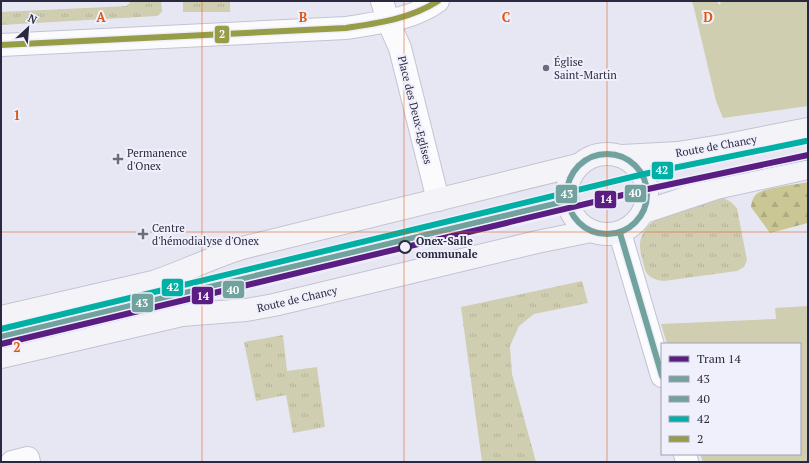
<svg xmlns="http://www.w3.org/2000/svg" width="809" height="463" viewBox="0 0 809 463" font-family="'PT Serif',serif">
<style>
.grass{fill:url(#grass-tufts)}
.forest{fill:url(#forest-firs)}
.green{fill:#d0ceb0}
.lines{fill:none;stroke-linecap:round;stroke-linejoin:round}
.minor-casing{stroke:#c3c3d3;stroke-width:24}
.tertiary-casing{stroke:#c3c3d3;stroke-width:24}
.secondary-casing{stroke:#c3c3d3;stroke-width:24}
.minor{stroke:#fbfbfd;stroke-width:22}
.tertiary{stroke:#fbfbfd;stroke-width:22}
.secondary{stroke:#f4f4f8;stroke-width:22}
.bus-1-casing{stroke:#f0f0fc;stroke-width:9}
.bus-2-casing{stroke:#f0f0fc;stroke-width:9}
.bus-3-casing{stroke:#f0f0fc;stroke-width:9}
.bus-4-casing{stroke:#f0f0fc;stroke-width:9}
.bus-1{stroke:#71a29e;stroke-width:6}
.bus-2{stroke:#71a29e;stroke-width:6}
.bus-3{stroke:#00b0a4;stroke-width:6}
.bus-4{stroke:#979d46;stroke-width:6}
.tram-1-casing{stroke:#f0f0fc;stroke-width:9}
.tram-1{stroke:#5a1e82;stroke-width:6}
.grid{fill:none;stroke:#de570f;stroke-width:1;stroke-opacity:0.55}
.poi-dot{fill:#6c6c7e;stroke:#f0f0fc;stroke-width:1.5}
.stop-dot{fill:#f0f0fc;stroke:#2a293f;stroke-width:2}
.labels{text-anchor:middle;stroke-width:4;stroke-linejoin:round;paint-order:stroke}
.poi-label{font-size:11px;fill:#2a293f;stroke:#f0f0fc;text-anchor:start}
.street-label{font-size:11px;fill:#2a293f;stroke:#f0f0fc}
.stop-label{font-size:11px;font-weight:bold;fill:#2a293f;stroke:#f0f0fc;text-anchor:start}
.grid-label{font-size:13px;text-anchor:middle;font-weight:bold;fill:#de570f;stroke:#f0f0fc;stroke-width:4;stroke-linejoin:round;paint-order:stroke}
.line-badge{stroke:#f0f0fc;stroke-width:1.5}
.badge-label{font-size:11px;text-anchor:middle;font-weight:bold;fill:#fff}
</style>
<defs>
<pattern id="grass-tufts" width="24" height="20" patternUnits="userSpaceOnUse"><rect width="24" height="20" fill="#d0ceb0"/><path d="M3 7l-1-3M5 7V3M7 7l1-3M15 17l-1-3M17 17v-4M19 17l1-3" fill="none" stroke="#b3b198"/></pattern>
<pattern id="forest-firs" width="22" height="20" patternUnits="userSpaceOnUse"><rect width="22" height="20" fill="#cac795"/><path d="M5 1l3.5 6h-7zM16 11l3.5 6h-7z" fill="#aeab82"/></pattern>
</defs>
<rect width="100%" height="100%" fill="#e7e7f4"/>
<!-- grass -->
<g class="grass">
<polygon points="131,1 161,1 162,12 157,16 1,25 1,12 127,6"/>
<rect x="183" y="1" width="47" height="11"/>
<path d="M 724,198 L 731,202 L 737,208 L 747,260 L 744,267 L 737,271 L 664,281 C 653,280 646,276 644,266 C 642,257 638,248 641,238 C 649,211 700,204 724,198 Z"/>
<polygon points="582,281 588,303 534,314 519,326 510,346 512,374 536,462 482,462 461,307"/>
<polygon points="283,335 287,371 317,367 325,427 293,433 286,395 256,401 244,342"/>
</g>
<!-- forest -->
<path class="forest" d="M 808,182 L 808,223 L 770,233 L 751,207 C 752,201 753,196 758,193 C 768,187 795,185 808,182 Z"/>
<!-- green -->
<g class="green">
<polygon points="691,1 716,1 720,5 721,1 808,1 808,106 723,118 716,101 693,4"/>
<polygon points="808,306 808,462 703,462 700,454 800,454 800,344 667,344 661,324 776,319 775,308"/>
</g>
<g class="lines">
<defs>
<g id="minor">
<polyline points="382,1 388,21 400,48 438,200"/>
<path d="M 1,45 L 346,28 C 376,23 413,20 438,1"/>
<polyline points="12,462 28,458 29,462"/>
</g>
<g id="tertiary">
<polyline points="620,233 662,376"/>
<polyline points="685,454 687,462"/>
</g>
<g id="secondary">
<circle cx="607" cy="194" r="40"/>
<polyline points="622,156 678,153 727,145 808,129"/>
<polyline points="644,212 716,188 808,168"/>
<path d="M 1,317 L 153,282 C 184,272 214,256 246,247 L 578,165"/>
<polyline points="1,357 182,315 246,310 274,305 537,242 591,231"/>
</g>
</defs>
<!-- minor casing -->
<use href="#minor" class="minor-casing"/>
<!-- tertiary casing -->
<use href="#tertiary" class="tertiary-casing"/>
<!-- secondary casing -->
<use href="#secondary" class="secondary-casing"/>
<!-- minor -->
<use href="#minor" class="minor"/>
<!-- tertiary -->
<use href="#tertiary" class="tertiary"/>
<!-- secondary -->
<use href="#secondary" class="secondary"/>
<defs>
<g id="bus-1">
<circle cx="607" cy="194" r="40"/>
<polyline points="620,233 662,376"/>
<polyline points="1,337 567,201"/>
</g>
<polyline id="bus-2" points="3,345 648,190 808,157"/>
<polyline id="bus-3" points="1,329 644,174 806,141"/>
<path id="bus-4" d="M 1,45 L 346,28 C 378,23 410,19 438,1"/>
</defs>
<!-- bus-1 casing -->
<use href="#bus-1" class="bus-1-casing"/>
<!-- bus-2 casing -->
<use href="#bus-2" class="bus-2-casing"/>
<!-- bus-3 casing -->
<use href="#bus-3" class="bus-3-casing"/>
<!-- bus-4 casing -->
<use href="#bus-4" class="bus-4-casing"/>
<!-- bus-1 -->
<use href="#bus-1" class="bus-1"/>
<!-- bus-2 -->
<use href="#bus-2" class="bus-2"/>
<!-- bus-3 -->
<use href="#bus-3" class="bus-3"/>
<!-- bus-4 -->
<use href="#bus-4" class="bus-4"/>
<defs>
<polyline id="tram-1" points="1,344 648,189 808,155"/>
</defs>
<!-- tram-1 casing -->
<use href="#tram-1" class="tram-1-casing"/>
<!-- tram-1 -->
<use href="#tram-1" class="tram-1"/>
</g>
<!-- grid -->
<path class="grid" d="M 202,1 L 202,462M 404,1 L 404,462M 607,1 L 607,462M 1,232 L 808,232"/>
<!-- markers -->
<g class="poi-dot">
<circle cx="546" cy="68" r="4"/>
<path d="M116 153h4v4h4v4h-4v4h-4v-4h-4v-4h4z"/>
<path d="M141 228h4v4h4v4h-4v4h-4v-4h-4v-4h4z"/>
</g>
<circle class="stop-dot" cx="405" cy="247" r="6"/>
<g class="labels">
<!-- poi labels -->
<g class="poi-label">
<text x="554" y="66">Église<tspan x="554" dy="13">Saint-Martin</tspan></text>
<text x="127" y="157">Permanence<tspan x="127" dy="13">d'Onex</tspan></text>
<text x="152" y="232">Centre<tspan x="152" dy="13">d'hémodialyse d'Onex</tspan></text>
</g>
<!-- street labels -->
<g class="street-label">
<text transform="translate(415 110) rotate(76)" y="4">Place des Deux-Eglises</text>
<text transform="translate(716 146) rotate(-10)" y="4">Route de Chancy</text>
<text transform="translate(297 299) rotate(-13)" y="4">Route de Chancy</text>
</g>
<!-- stop labels -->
<g class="stop-label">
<text x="416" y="245">Onex-Salle<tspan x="416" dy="13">communale</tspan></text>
</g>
</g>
<g class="grid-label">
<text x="101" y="22">A</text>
<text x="303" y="22">B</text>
<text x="506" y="22">C</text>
<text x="708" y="22">D</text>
<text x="17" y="120">1</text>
<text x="17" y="352">2</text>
</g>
<g class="line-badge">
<rect x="214" y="25" width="16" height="19" rx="4" fill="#979d46"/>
<rect x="651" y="161" width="23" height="19" rx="4" fill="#00b0a4"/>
<rect x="624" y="184" width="23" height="19" rx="4" fill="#71a29e"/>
<rect x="555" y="184" width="23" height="20" rx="4" fill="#71a29e"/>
<rect x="594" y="190" width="23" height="19" rx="4" fill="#5a1e82"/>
<rect x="161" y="278" width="23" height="19" rx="4" fill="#00b0a4"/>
<rect x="222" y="280" width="23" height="19" rx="4" fill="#71a29e"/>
<rect x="191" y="286" width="23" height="19" rx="4" fill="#5a1e82"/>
<rect x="131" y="293" width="23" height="20" rx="4" fill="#71a29e"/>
</g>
<g class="badge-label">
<text x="222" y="38">2</text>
<text x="662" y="174">42</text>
<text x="635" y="197">40</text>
<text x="567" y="198">43</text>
<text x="606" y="203">14</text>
<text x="173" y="291">42</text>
<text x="233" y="294">40</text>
<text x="203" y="300">14</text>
<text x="142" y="307">43</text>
</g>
<!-- border -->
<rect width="809" height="463" fill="none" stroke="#2a293f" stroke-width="4"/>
<!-- legend -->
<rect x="661" y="343" width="140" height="112" fill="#f0f0fc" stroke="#a1a0b0"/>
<rect x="669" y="356" width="20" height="6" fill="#5a1e82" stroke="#a1a0b0"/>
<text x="697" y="363" font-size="12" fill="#2a293f">Tram 14</text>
<rect x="669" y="376" width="20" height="6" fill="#71a29e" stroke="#a1a0b0"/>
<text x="697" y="383" font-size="12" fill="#2a293f">43</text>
<rect x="669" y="396" width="20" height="6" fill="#71a29e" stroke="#a1a0b0"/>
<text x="697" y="403" font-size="12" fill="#2a293f">40</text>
<rect x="669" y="416" width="20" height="6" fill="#00b0a4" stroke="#a1a0b0"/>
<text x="697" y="423" font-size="12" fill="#2a293f">42</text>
<rect x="669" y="436" width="20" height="6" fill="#979d46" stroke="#a1a0b0"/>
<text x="697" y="443" font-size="12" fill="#2a293f">2</text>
<!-- north arrow -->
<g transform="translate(28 28) rotate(26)" stroke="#f0f0fc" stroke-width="3" paint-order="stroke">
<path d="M0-3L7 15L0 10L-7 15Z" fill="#2a293f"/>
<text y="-6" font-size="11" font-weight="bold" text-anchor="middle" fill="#2a293f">N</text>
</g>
</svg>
